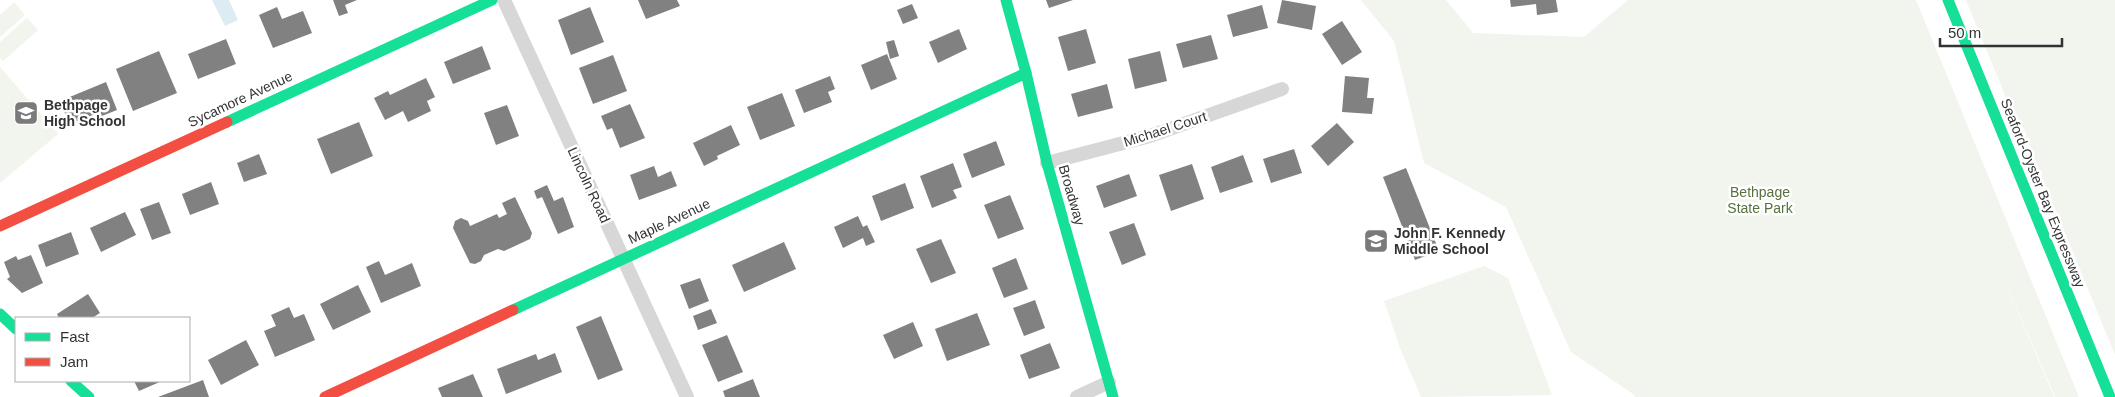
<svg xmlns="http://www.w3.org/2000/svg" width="2115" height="397" viewBox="0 0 2115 397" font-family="Helvetica,sans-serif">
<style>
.green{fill:#f1f5ed}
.water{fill:#ddebf3}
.building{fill:#818181}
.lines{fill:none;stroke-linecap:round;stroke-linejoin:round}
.street{stroke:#d7d7d7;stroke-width:14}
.fast{stroke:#16e098;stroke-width:11}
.jam{stroke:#f24e42;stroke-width:11}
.labels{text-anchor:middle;stroke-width:5;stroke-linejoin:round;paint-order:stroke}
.street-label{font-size:14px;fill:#333;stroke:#fff}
.poi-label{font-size:14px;font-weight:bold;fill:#333;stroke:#fff;text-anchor:start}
.park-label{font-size:14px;fill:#56703f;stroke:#fff}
</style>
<rect width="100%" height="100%" fill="#fff"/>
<!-- green -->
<g class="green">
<polygon points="1361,0 1446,0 1473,33 1584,37 1628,0 1916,0 2079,397 2055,397 1982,228 2054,397 1635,397 1633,394 1571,352 1506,207 1424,163 1394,41"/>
<polygon points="1966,0 2115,0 2115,355 2028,142 2024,128 2015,120"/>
<polygon points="14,2 25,15 0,37 0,15"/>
<polygon points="27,18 38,30 3,61 0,58 0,42"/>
<polygon points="0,67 58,134 0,183"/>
<polygon points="1484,266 1508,278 1552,395 1421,397 1400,348 1384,301"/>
</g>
<!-- water -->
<polygon class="water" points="212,0 229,0 238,20 225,26"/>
<!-- building -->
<g class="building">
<polygon points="333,0 357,0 345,5 348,13 339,16"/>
<polygon points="638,0 677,0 680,6 646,19"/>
<polygon points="1046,0 1073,0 1049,8"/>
<polygon points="1282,0 1316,6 1312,30 1277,23"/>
<polygon points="1510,0 1556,0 1558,12 1537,15 1536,4 1511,7"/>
<polygon points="912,4 918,18 903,24 897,10"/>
<polygon points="1262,5 1268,28 1233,37 1227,15"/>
<polygon points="277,7 282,19 303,11 312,33 273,48 259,15"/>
<polygon points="590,7 604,42 571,55 558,20"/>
<polygon points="1342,21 1362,52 1342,65 1322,34"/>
<polygon points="959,29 967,49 938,63 929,42"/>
<polygon points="1086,29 1096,63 1068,71 1058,37"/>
<polygon points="1211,35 1218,59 1183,68 1176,44"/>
<polygon points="226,39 236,64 198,79 188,54"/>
<polygon points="894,40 899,56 890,59 886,42"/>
<polygon points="482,46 491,69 453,84 444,62"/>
<polygon points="159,51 177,93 133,111 116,69"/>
<polygon points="1160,51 1167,81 1135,89 1128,59"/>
<polygon points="887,54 897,79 871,90 861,65"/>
<polygon points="613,55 627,91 593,104 579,68"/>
<polygon points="830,76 835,89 828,92 832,102 804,113 795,90"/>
<polygon points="1345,76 1369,78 1367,98 1374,98 1372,114 1342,112"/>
<polygon points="426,78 435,97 427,101 431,111 408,122 403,111 385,120 374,98 388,91 390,95"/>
<polygon points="106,82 117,110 97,118 96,114 69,124 60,101"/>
<polygon points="1107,84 1113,108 1078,117 1071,94"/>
<polygon points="782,93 795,126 760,140 747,107"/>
<polygon points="630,104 645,138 620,148 612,128 607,130 601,116"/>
<polygon points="507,105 519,136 496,145 484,113"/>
<polygon points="359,122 373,156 331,174 317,139"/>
<polygon points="1337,123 1354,142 1328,166 1311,146"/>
<polygon points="731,125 740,145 717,156 718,159 704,166 693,143"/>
<polygon points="996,141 1005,165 972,178 963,154"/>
<polygon points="1294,149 1302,173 1271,183 1263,159"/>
<polygon points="259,154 267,174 244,182 237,163"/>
<polygon points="1243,155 1253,182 1220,193 1211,167"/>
<polygon points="953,163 962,187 953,190 957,198 932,208 920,176"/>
<polygon points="1192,164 1204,199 1171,211 1159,175"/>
<polygon points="654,166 658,177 671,171 677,186 639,200 630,175"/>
<polygon points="1406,168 1439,251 1415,260 1383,177"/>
<polygon points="1129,174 1137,196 1104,208 1096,186"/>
<polygon points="211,182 219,204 190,215 182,194"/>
<polygon points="905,183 914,208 881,221 872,196"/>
<polygon points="547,185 554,201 563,197 574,227 558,234 542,197 537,199 534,191"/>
<polygon points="1010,195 1024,229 998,239 984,205"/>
<polygon points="515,197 532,233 530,239 504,251 498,249 484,255 481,261 475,264 470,263 453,228 455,221 461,218 468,221 470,226 497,214 499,218 507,214 502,203"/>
<polygon points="159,202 171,233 152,240 140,209"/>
<polygon points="125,212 136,235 101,252 90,228"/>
<polygon points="858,216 863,227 867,225 875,242 866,246 863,238 843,248 834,227"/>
<polygon points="1134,223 1146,255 1122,265 1109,232"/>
<polygon points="71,232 79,254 46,267 38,245"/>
<polygon points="941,239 956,273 931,283 916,249"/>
<polygon points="784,242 796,269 744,292 732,265"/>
<polygon points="31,255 43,283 22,293 7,279 10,277 4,262 16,256 18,260"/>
<polygon points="1016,258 1028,289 1004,298 992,268"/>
<polygon points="379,261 385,275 412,263 421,286 381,303 366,267"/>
<polygon points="700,278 709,301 689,309 680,285"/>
<polygon points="358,285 371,312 333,330 320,304"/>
<polygon points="88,294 100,313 92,318 59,318 57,314"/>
<polygon points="1035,300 1045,328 1024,336 1013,308"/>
<polygon points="289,307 294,318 304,314 315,340 275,357 264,331 276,326 271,315"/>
<polygon points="711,309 717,323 698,330 693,316"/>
<polygon points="977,313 990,345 947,361 935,329"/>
<polygon points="601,316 623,370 598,380 576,327"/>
<polygon points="913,322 923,346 894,359 883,335"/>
<polygon points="727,335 743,372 718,382 702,345"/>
<polygon points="246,340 259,365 221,385 208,360"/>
<polygon points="1050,343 1060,368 1029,379 1020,355"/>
<polygon points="555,353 562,372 506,394 497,369 536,354 538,360"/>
<polygon points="473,374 483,397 442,397 438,388"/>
<polygon points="753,379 760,397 725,397 723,391"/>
<polygon points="203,380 209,397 158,397"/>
<polygon points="134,381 162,381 139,391"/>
</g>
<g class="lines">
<!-- street -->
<g class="street">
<polyline points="504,0 687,397"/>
<polyline points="1047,163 1150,136 1282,89"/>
<polyline points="1077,397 1109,382"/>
</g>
<!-- fast -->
<g class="fast">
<polyline points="1006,0 1026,73 1047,163 1113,397"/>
<polyline points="1948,0 2110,397"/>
<polyline points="227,122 492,0"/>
<polyline points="513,310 1026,73"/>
<polyline points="0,314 16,329"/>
<polyline points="71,381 89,397"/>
</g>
<!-- jam -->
<g class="jam">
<polyline points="0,226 227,122"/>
<polyline points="325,397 513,310"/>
</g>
</g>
<!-- icons -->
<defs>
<symbol id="school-square" viewBox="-11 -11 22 22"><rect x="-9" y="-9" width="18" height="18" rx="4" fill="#7a7a7a" stroke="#fff"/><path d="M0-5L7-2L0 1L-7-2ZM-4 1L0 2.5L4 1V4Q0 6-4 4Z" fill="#fff"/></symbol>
</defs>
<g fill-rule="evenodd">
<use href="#school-square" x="12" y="99" width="28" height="28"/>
<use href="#school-square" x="1362" y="227" width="28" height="28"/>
</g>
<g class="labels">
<!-- street labels -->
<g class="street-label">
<text transform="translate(240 99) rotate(-25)" y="5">Sycamore Avenue</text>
<text transform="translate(1165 129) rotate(-18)" y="5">Michael Court</text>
<text transform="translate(589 185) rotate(65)" y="5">Lincoln Road</text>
<text transform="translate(2043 193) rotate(68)" y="5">Seaford-Oyster Bay Expressway</text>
<text transform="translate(1072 195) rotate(74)" y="5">Broadway</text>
<text transform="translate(669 221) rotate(-25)" y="5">Maple Avenue</text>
</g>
<!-- poi labels -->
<g class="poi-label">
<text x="44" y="110">Bethpage<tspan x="44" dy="16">High School</tspan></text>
<text x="1394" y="238">John F. Kennedy<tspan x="1394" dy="16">Middle School</tspan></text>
</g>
<!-- park labels -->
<g class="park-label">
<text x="1760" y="197">Bethpage<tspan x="1760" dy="16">State Park</tspan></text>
</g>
</g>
<!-- legend -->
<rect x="15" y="317" width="175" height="65" fill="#ffffff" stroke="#adadad"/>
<rect x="25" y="333" width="25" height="8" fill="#16e098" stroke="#adadad"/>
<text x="60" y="342" font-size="15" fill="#333333">Fast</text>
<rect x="25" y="358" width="25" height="8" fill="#f24e42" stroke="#adadad"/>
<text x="60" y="367" font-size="15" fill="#333333">Jam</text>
<!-- scale -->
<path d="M1940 38v8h122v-8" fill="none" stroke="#333333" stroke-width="2.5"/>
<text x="1948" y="38" font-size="15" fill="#333333" stroke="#ffffff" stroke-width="4" paint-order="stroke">50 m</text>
</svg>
